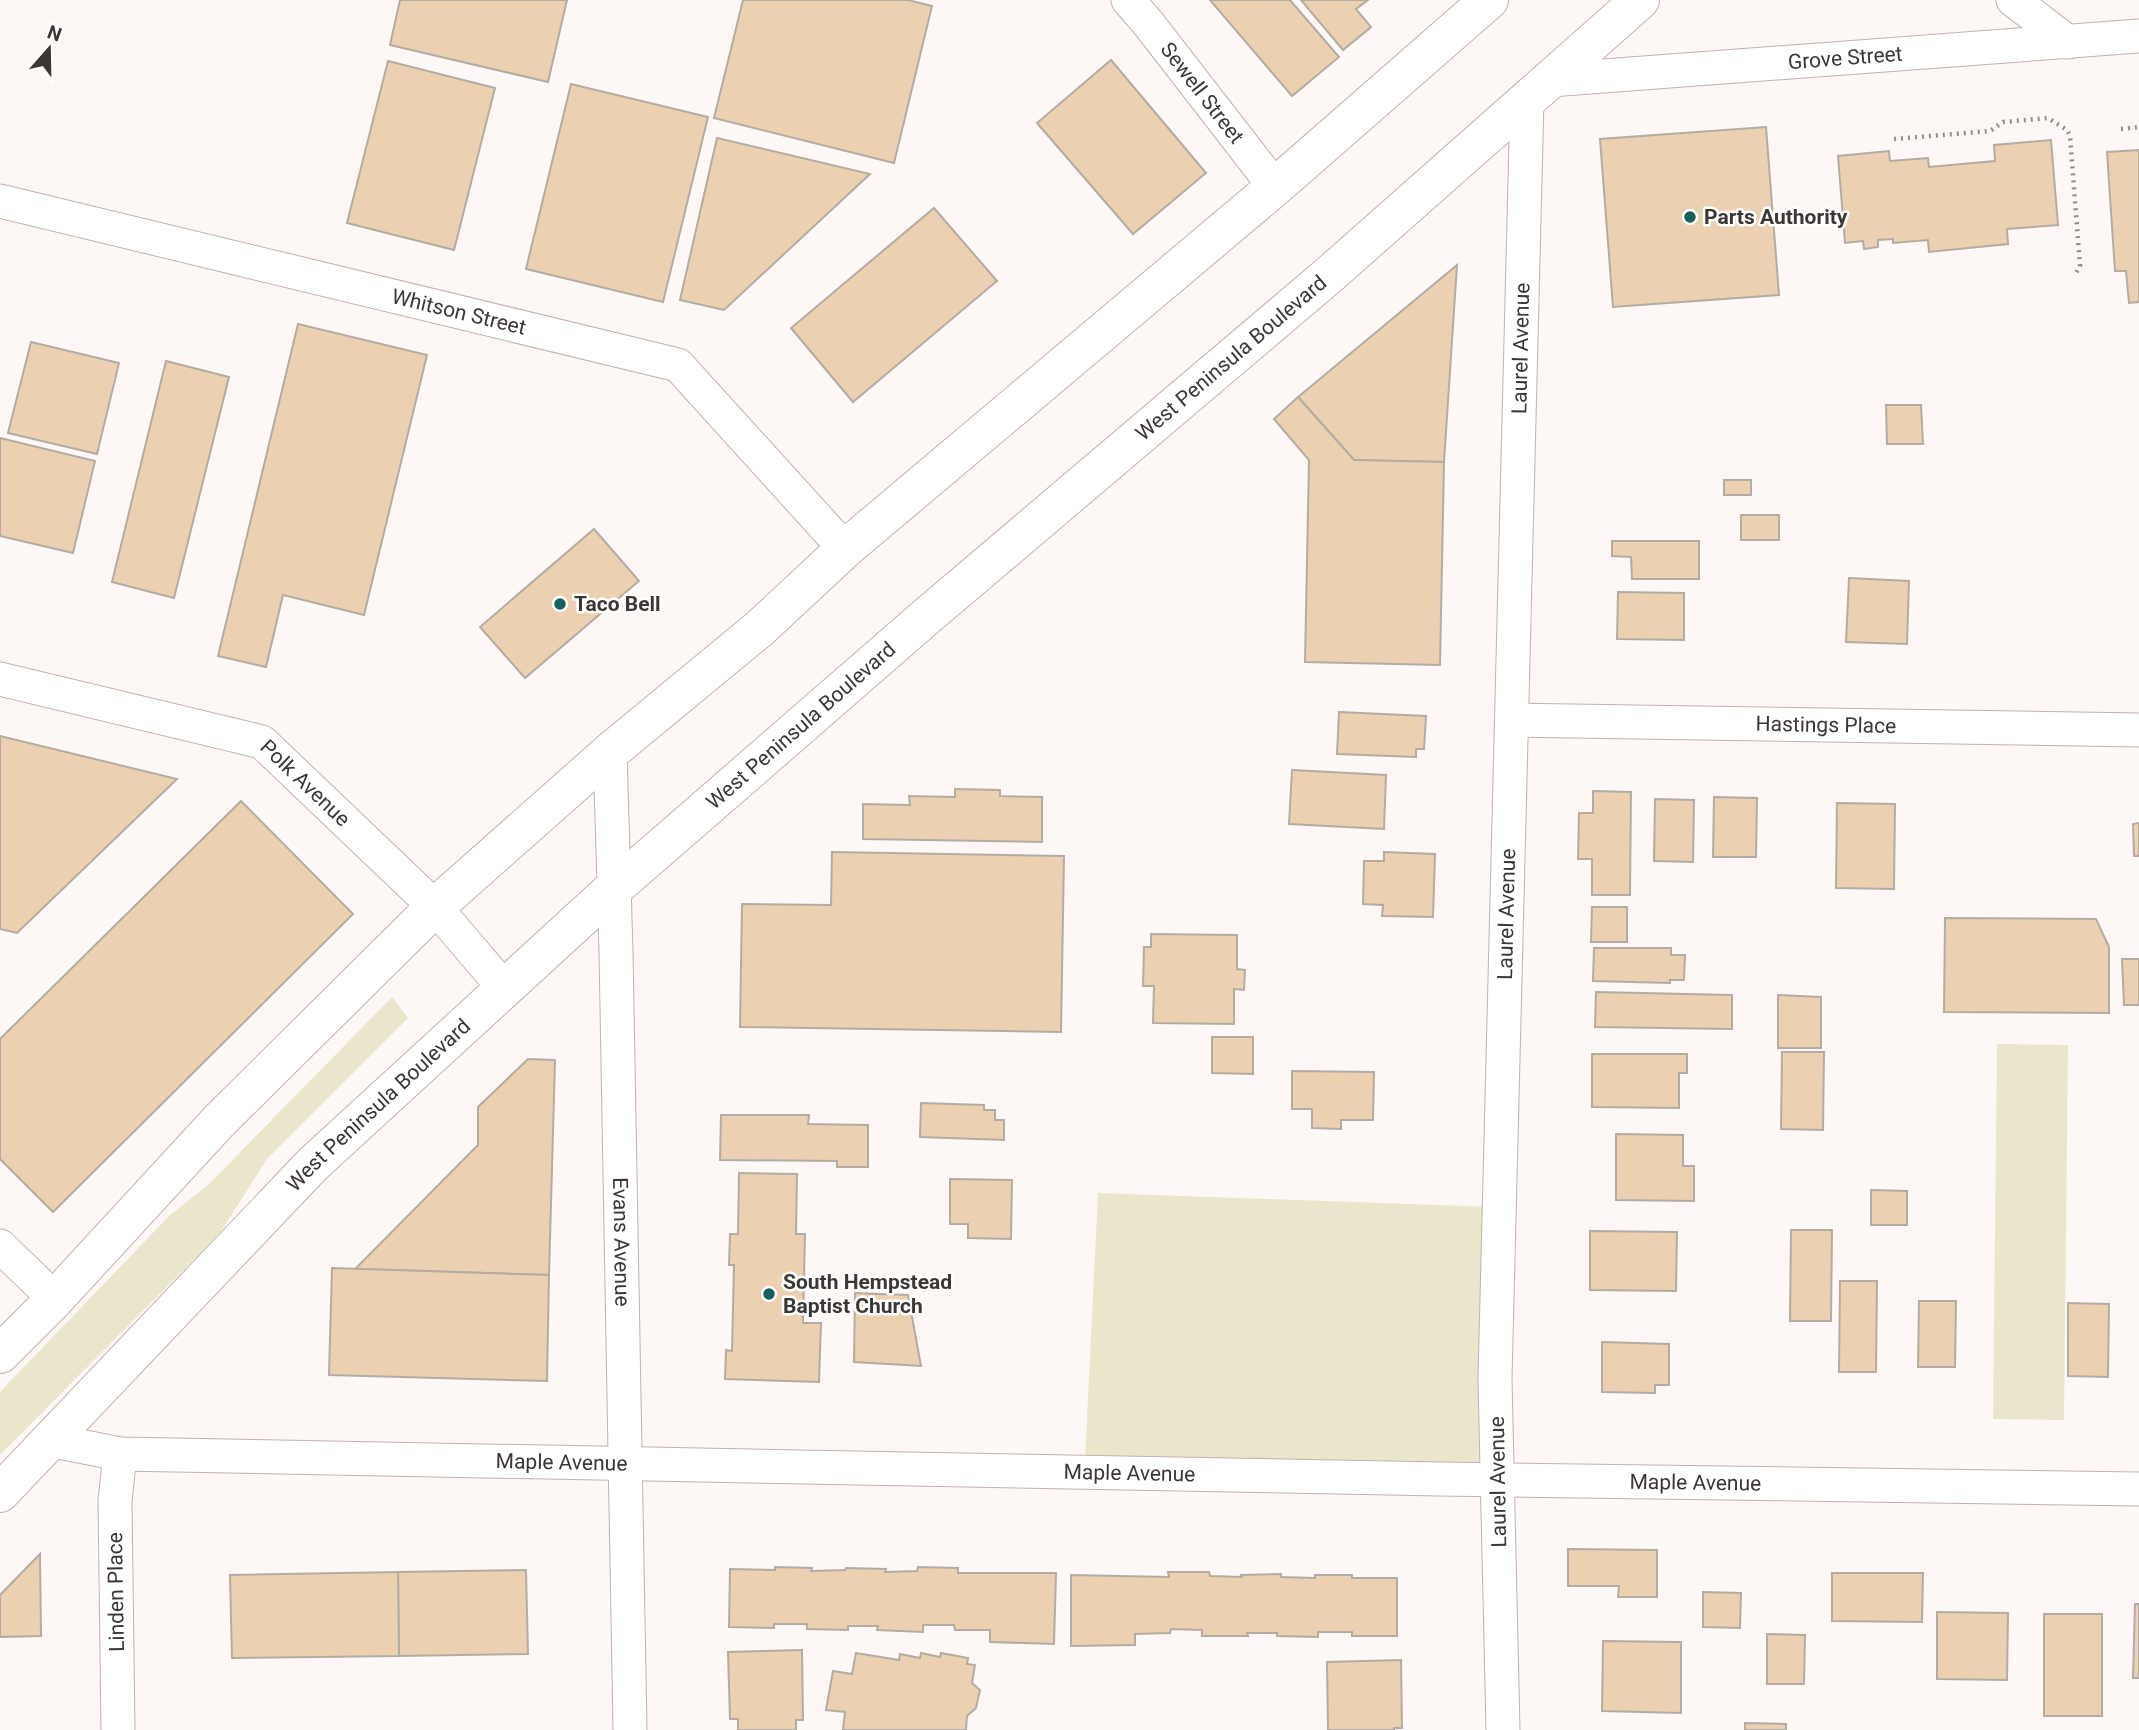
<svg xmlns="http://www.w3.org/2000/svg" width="2139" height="1730" viewBox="0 0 2139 1730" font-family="Roboto,sans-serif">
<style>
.green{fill:#eae6cb}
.building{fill:#ebd0b1;stroke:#b4aca2;stroke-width:2}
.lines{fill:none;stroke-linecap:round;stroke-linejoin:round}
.street-casing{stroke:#c0b3ae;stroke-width:35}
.primary-casing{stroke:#c0b3ae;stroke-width:40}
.path{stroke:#948f8d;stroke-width:4.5;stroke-dasharray:2 5;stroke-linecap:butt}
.street{stroke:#fff;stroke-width:33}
.primary{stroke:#fff;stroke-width:38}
.poi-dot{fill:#17635c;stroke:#fff;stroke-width:2.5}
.labels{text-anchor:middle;stroke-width:5;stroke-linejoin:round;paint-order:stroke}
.street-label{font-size:21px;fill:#3c3735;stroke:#fff}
.poi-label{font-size:21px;font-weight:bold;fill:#3c3735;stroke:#fff;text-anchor:start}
</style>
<rect width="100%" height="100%" fill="#fdf8f6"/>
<!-- green -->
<g class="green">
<polygon points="392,997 408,1018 267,1159 220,1233 0,1455 0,1392 170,1215 208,1185"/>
<polygon points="1997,1044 2068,1045 2064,1420 1993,1419"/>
<polygon points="1098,1193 1492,1207 1490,1473 1085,1461"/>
</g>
<!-- building -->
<g class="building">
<polygon points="400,0 567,0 548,82 390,45"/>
<polygon points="743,0 908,0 932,6 894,163 714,118"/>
<polygon points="1210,0 1290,0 1339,57 1292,96"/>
<polygon points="1301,0 1368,0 1356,9 1371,27 1343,50"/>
<polygon points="1111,60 1206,173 1133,234 1037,123"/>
<polygon points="388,61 495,88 454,250 347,223"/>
<polygon points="571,84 708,117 663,302 526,269"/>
<polygon points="1766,127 1779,295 1613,307 1600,139"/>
<polygon points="717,138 870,174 724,310 680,300"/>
<polygon points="2051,140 2058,225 2007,229 2008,244 1929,252 1928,240 1893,243 1893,239 1878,240 1878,247 1864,249 1863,241 1845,243 1838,156 1889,151 1890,161 1928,158 1929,167 1995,161 1994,145"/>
<polygon points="2139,150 2139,302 2129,303 2126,271 2115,271 2107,152"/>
<polygon points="934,208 997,281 853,402 791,328"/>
<polygon points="1457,265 1444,462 1354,460 1298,397"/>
<polygon points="298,324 427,355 364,615 283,595 266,667 218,656"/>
<polygon points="31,342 119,363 97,454 8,433"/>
<polygon points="166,361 229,377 174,598 112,582"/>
<polygon points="1298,397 1354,460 1444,462 1440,665 1305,662 1309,460 1274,419"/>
<polygon points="1886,405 1921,405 1923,444 1887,444"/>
<polygon points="0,438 95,461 73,553 0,536"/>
<rect x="1724" y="480" width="27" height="15"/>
<rect x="1741" y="515" width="38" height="25"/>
<polygon points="594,529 639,581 525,678 480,627"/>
<polygon points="1612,541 1699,541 1699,579 1632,579 1631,557 1612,556"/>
<polygon points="1849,578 1909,581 1907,644 1846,642"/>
<polygon points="1618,592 1684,593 1684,640 1617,639"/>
<polygon points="1339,712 1426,716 1424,749 1416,749 1416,757 1337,754"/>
<polygon points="0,736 177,779 17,933 0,929"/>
<polygon points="1292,770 1386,775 1384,829 1289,824"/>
<polygon points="955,789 1000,790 1000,796 1042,797 1042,842 863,839 863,804 910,805 909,796 955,797"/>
<polygon points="1593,791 1631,792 1630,895 1592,895 1592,859 1578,859 1579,813 1593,813"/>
<polygon points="1714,797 1757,798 1756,857 1713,857"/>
<polygon points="1655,799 1694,800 1693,862 1654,861"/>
<polygon points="241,801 353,914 53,1212 0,1159 0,1039"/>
<polygon points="1837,803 1895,804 1894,889 1836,888"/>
<polygon points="2139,823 2139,856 2134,856 2133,824"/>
<polygon points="832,852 1064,856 1061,1032 740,1027 742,904 831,905"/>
<polygon points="1384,852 1435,854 1433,917 1382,916 1383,905 1363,904 1364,861 1384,861"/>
<polygon points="1592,907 1627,907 1627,942 1591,942"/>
<polygon points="1945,918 2096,919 2109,947 2109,1013 1944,1012"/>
<polygon points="1151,934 1237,935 1237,969 1245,970 1244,990 1234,989 1234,1024 1153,1023 1154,986 1143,986 1144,947 1151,947"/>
<polygon points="1594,948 1671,948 1671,955 1685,955 1684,980 1670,980 1670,983 1593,981"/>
<polygon points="2122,959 2139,959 2139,1005 2124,1005"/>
<polygon points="1596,992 1732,995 1732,1029 1595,1027"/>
<polygon points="1778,995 1821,997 1821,1048 1778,1048"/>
<polygon points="1212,1037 1253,1037 1253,1074 1212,1073"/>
<polygon points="1782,1052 1824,1052 1823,1130 1781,1129"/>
<polygon points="1592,1054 1687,1054 1687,1073 1679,1073 1679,1108 1592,1107"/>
<polygon points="528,1059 555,1060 549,1275 355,1269 478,1145 478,1107"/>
<polygon points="1292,1071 1374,1072 1373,1120 1341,1120 1341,1129 1312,1128 1312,1109 1292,1109"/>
<polygon points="921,1103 984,1105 984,1110 995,1110 995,1120 1004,1120 1004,1140 920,1137"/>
<polygon points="721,1115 809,1115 808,1124 868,1125 868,1167 837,1167 837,1161 720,1160"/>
<polygon points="1616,1134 1683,1135 1683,1166 1694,1166 1694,1201 1616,1200"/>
<polygon points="739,1173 797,1174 796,1234 805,1234 803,1323 821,1323 819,1382 725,1379 726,1350 732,1351 734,1265 729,1265 730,1234 738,1234"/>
<polygon points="950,1179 1012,1180 1011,1239 968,1238 968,1224 950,1224"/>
<polygon points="1871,1190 1907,1191 1907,1225 1871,1225"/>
<polygon points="1791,1230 1832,1230 1831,1321 1790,1321"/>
<polygon points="1590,1231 1677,1232 1676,1291 1590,1290"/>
<polygon points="332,1268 549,1275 547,1381 329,1375"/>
<polygon points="1840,1281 1877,1281 1876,1372 1839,1372"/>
<polygon points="855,1293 908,1295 921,1366 854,1362"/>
<polygon points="1919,1301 1956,1301 1955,1367 1918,1367"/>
<polygon points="2068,1303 2109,1304 2108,1377 2068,1376"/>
<polygon points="1602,1342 1669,1344 1669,1385 1655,1385 1655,1393 1602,1392"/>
<polygon points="1568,1549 1657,1550 1657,1597 1618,1597 1619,1586 1568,1586"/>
<polygon points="40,1554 41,1636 0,1637 0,1595"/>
<polygon points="775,1567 812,1568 811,1571 845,1570 846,1568 886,1569 885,1572 917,1571 918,1567 958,1568 958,1573 1056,1573 1054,1644 990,1642 990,1630 955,1630 954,1625 923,1625 923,1632 877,1630 878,1626 848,1626 848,1630 807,1629 807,1624 774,1624 774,1628 729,1627 730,1569 775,1570"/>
<polygon points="526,1570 528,1654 399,1656 398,1572"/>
<polygon points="398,1572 399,1656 232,1658 230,1575"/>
<polygon points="1168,1572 1209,1572 1210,1576 1242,1577 1241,1575 1281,1574 1281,1577 1315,1578 1315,1575 1352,1575 1352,1578 1397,1578 1397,1636 1352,1636 1352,1632 1318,1632 1318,1637 1277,1636 1277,1633 1247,1633 1248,1636 1202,1636 1202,1630 1171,1629 1170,1633 1135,1634 1135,1645 1071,1646 1071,1575 1169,1577"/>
<polygon points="1832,1573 1923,1573 1922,1622 1832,1621"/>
<polygon points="1703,1592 1741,1593 1740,1628 1703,1627"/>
<polygon points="2135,1604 2139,1604 2139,1678 2133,1678"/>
<polygon points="1937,1612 2008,1613 2007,1680 1937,1679"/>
<rect x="2044" y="1614" width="58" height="102"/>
<polygon points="1767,1634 1805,1635 1804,1684 1767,1684"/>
<polygon points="1603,1641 1681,1642 1681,1713 1602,1711"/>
<polygon points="802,1650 803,1720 796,1720 796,1730 738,1730 738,1719 730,1719 728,1652"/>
<polygon points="856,1653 899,1660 900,1654 920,1658 921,1653 940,1657 941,1653 968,1658 967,1664 975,1665 972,1683 980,1690 976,1708 967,1716 966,1730 843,1730 845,1712 826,1710 833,1671 852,1674"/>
<polygon points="1401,1660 1402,1728 1394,1728 1394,1730 1328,1730 1327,1662"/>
<polygon points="1745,1723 1786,1724 1786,1730 1745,1730"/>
</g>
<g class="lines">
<defs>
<g id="street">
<path id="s1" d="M 1128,0 L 1148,23 L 1275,187"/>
<polyline points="2013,0 2068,42"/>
<path id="s2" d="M 1550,80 L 2139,36"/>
<path id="s3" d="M 0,201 L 678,365 L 845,549"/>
<path id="s4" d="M 0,679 L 262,742 L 435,907 L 505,989"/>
<path id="s5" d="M 1513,720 L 2139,730"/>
<path id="s6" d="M 610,752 L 616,951 L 630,1730"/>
<polyline points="0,1246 55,1299"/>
<path id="s7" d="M 49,1440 L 120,1454 L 1440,1479 L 2139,1489"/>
<polyline points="118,1730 115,1501 120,1454"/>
<path id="s8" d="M 1503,1730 L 1495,1379 L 1527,100"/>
</g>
<g id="primary">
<polyline points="0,1354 55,1299 219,1121 435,907 610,752 759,629 845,549 1275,187 1489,0"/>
<path id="s9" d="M 0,1493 L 313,1164 L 613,889 L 927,616 L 1329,275 L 1640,0"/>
</g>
</defs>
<!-- street casing -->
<use href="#street" class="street-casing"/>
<!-- primary casing -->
<use href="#primary" class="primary-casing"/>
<!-- path -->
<g class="path">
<polyline points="2121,129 2139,127"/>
<polyline points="1894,139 1990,131 2003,122 2048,118 2067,130 2070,136 2080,266 2076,273"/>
</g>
<!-- street -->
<use href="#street" class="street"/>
<!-- primary -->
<use href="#primary" class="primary"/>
</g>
<!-- markers -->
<g class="poi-dot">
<circle cx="1690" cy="217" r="7"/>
<circle cx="560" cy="604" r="7"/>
<circle cx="769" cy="1294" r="7"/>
</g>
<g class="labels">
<!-- street labels -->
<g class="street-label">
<text dy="7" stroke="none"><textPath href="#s2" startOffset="296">Grove Street</textPath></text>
<text dy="7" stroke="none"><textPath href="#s1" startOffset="119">Sewell Street</textPath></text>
<text dy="7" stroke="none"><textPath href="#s3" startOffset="472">Whitson Street</textPath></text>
<text dy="7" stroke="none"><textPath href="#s8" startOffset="1382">Laurel Avenue</textPath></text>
<text dy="7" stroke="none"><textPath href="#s9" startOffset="1676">West Peninsula Boulevard</textPath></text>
<text dy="7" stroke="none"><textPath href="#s5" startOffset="313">Hastings Place</textPath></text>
<text dy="7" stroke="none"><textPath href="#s9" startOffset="1110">West Peninsula Boulevard</textPath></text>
<text dy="7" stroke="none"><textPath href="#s4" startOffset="329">Polk Avenue</textPath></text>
<text dy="7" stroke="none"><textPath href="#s8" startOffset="816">Laurel Avenue</textPath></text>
<text dy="7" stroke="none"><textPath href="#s9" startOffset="542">West Peninsula Boulevard</textPath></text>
<text dy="7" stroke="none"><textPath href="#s6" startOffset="490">Evans Avenue</textPath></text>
<text dy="7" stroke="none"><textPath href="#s7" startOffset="514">Maple Avenue</textPath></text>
<text dy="7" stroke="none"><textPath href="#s7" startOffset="1082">Maple Avenue</textPath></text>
<text transform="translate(1498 1482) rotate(-91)" y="7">Laurel Avenue</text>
<text dy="7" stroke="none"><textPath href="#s7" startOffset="1648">Maple Avenue</textPath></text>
<text transform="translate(116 1592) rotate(-91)" y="7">Linden Place</text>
</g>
<!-- poi labels -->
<g class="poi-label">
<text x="1704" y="224">Parts Authority</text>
<text x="574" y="611">Taco Bell</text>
<text x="783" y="1289">South Hempstead<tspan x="783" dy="24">Baptist Church</tspan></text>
</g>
</g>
<!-- north arrow -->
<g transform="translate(49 49) rotate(20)" stroke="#ffffff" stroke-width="5" paint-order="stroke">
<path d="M0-5L12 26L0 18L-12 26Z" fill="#3c3735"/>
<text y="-10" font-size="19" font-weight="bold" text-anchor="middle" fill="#3c3735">N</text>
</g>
</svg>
